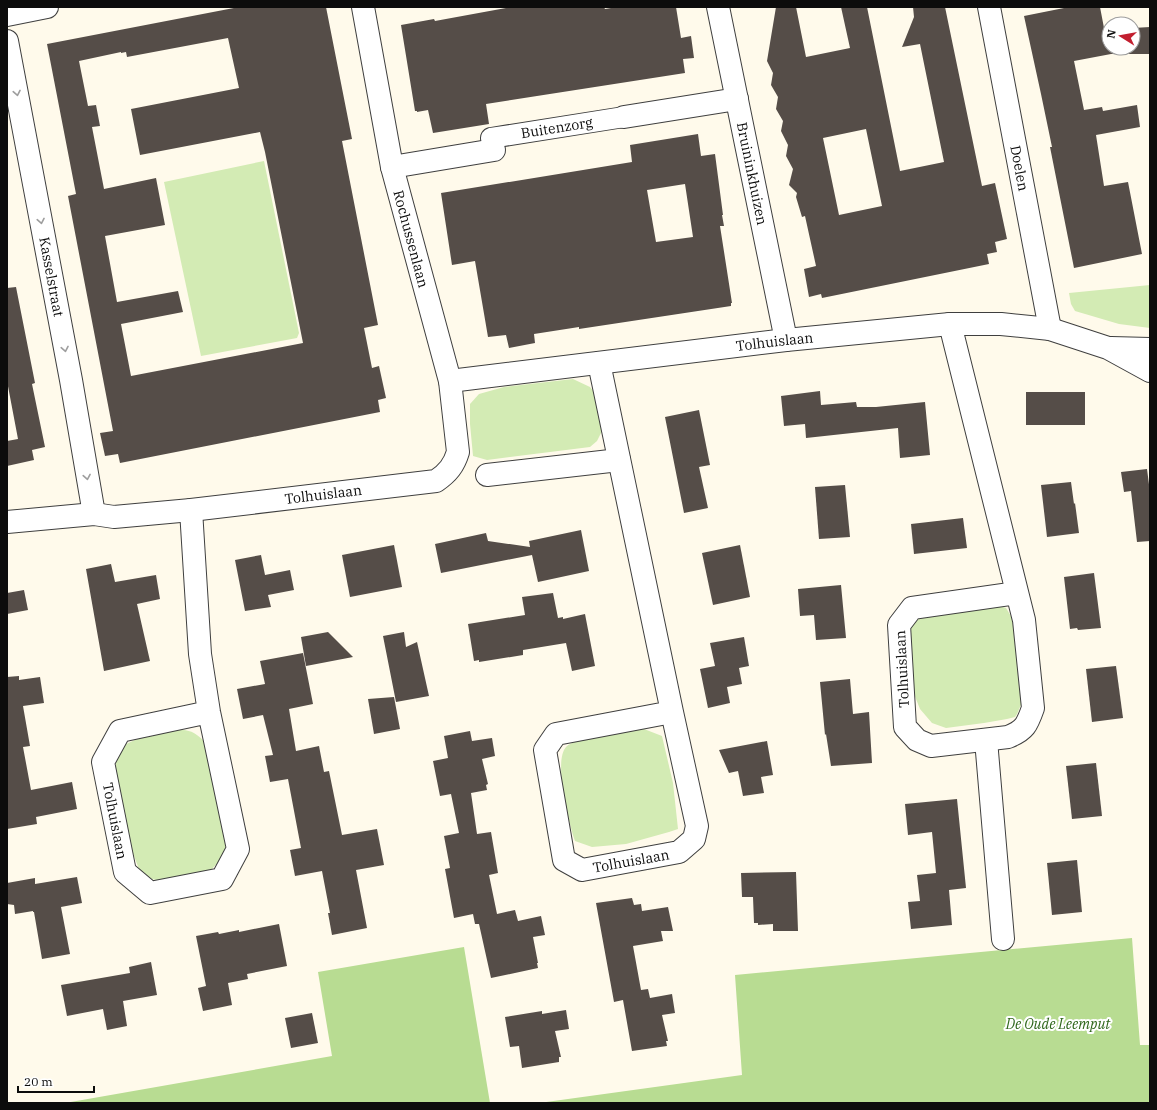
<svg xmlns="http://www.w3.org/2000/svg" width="1157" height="1110" viewBox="0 0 1157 1110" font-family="'IBM Plex Serif',serif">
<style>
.green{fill:#d3ebb4}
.forest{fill:#b8dc92}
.building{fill:#554d48;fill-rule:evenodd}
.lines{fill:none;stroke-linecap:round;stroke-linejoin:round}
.pedestrian-casing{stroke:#3f3f3f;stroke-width:22}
.minor-casing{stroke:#3f3f3f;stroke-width:24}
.pedestrian{stroke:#fff;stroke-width:20}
.minor{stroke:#fff;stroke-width:22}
.oneway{stroke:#9e9e9e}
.labels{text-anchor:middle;stroke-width:4;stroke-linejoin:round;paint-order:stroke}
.street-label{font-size:14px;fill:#0c0c0c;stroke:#fff}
.park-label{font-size:14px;font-style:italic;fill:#2e661a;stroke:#fff}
</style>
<rect width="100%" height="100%" fill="#fffaeb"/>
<!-- green -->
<g class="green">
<polygon points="264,161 299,333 297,338 201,356 164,182"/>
<polygon points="1150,285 1150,328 1119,324 1075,311 1071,304 1069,293"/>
<polygon points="573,379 590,387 595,393 602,431 597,441 590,447 487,460 473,456 470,424 470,404 479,394 504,387"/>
<polygon points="994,604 1006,608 1014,621 1023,700 1017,714 1015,717 1007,719 984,723 946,728 932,723 920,709 914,694 909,665 908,643 911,625 921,616"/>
<path d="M 628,728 L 644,729 L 662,736 L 673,783 L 678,829 L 669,832 L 626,844 L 592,847 L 575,841 C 569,823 553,762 566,747 C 575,738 614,731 628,728 Z"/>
<path d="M 169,730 C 186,730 191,728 204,741 L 226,840 L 225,855 L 210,871 L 161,881 L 148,878 L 139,869 L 132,851 L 116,775 L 116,760 L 124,745 L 137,739 Z"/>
</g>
<!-- forest -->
<g class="forest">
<polygon points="1132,938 1140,1045 1150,1045 1150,1103 539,1103 742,1075 735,975"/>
<polygon points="464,947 490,1103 65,1103 332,1056 318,972"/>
</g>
<!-- building -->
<g class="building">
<path d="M 239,7 L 326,7 L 352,139 L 342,141 L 378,325 L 364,328 L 372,368 L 379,366 L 386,398 L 378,400 L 380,412 L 120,463 L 118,454 L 105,456 L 100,433 L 113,431 L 68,196 L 76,194 L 47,44 ZM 228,38 L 239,88 L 131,109 L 140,155 L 260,132 L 265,152 L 303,343 L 131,376 L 121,324 L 183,312 L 178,291 L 117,302 L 105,236 L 165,225 L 156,178 L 104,189 L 92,127 L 100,126 L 96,105 L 88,106 L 79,61 L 121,52 L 121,53 L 126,52 L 127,57 Z"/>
<polygon points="512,7 604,7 605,9 617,7 676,7 681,38 691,36 694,58 683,59 685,73 486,104 489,124 433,133 428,110 417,112 417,111 415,111 401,25 434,19 435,21"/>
<path d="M 776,7 L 796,7 L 806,57 L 850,48 L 841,7 L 867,7 L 900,171 L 944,162 L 920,44 L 902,47 L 914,17 L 913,7 L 945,7 L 982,186 L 995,183 L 1007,239 L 995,242 L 997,252 L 987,254 L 989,264 L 822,298 L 821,294 L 809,297 L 804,269 L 816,266 L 805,216 L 802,217 L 796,197 L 797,193 L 789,185 L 793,169 L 786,156 L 788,145 L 781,131 L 783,121 L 776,109 L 778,97 L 771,85 L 773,73 L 767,61 ZM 866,129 L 882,206 L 839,215 L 823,138 Z"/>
<polygon points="1069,7 1100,7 1104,28 1109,28 1109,48 1133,48 1133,28 1150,27 1150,54 1111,54 1074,61 1084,110 1102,107 1103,111 1137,105 1140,127 1096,135 1104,186 1128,182 1142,254 1074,268 1050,147 1052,147 1041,94 1024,16"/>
<path d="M 698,134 L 701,156 L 715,154 L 723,215 L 722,215 L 724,226 L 720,226 L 732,303 L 731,303 L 731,306 L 579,329 L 579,327 L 534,334 L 535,343 L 509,348 L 506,335 L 488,337 L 475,261 L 452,265 L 441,193 L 632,162 L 630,145 ZM 685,184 L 693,237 L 656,242 L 647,190 Z"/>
<polygon points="16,287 35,383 32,384 45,447 32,450 34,460 7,466 7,441 18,439 7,381 7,288"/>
<polygon points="820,391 821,405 856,402 857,407 876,407 925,402 930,455 900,458 898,428 806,438 805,424 784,426 781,396"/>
<rect x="1026" y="392" width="59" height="33"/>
<polygon points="699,410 710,465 699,467 708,508 684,513 665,417"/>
<polygon points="1147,469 1150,492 1150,541 1137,542 1131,491 1124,492 1121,472"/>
<polygon points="1071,482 1074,504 1075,503 1079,533 1047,537 1041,485"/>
<polygon points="845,485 850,537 819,539 815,487"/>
<polygon points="963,518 967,548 914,554 911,524"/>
<polygon points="581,530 589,571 538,582 532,555 441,573 435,544 486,533 488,541 530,547 529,541"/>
<polygon points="394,545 402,587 350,597 342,555"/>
<polygon points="740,545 750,597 713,605 702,553"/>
<polygon points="261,555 265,575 290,570 294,590 268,595 271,607 245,611 235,560"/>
<polygon points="111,564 115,582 156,575 160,599 137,604 150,661 104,671 86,569"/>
<polygon points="1094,573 1101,628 1078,630 1077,628 1070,629 1064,577"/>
<polygon points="841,585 846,638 816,640 814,615 800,616 798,589"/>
<polygon points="24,590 28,610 7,614 7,593"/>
<polygon points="553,593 558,618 563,617 563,619 585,614 595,666 572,671 566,643 523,650 523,655 479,662 479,660 474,661 468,624 525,615 522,597"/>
<polygon points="328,632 353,657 306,666 301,637"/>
<polygon points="404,632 406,647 417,642 429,696 396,702 383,636"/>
<polygon points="744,637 749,666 739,668 742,684 727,687 730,703 708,708 700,669 715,666 710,643"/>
<polygon points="303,653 313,704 289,709 296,751 319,746 324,772 329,771 342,835 377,829 384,865 356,870 367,928 332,935 328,913 330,913 322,871 295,876 290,850 301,848 288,779 270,782 265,756 273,755 263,715 243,719 237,689 265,684 260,661"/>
<polygon points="1116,666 1123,718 1092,722 1086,669"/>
<polygon points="19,676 19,680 40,677 44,703 23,706 30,746 23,747 31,790 72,782 77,809 36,817 37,824 7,829 7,677"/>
<polygon points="850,679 853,714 869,712 872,763 831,766 826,734 825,735 820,682"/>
<polygon points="394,697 400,729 374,734 368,699"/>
<polygon points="470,731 472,741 492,738 495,756 482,759 488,784 486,785 487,790 471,793 477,834 491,832 498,873 489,875 497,914 515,910 518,921 541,916 545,935 533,937 538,963 537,963 538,968 491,978 479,924 475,924 473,914 454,918 445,869 450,868 444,836 459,833 451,794 440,796 433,761 448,758 444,736"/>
<polygon points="767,741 773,775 761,777 764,793 743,796 738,771 729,773 719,750"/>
<polygon points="1096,763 1102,816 1072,819 1066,766"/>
<polygon points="957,799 966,888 949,890 952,925 911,929 908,902 920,901 917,875 936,873 932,832 908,835 905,804"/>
<polygon points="1077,860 1082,912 1052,915 1047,863"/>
<polygon points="796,872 798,931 773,931 773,924 758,925 758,923 754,923 753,897 742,897 741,873"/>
<polygon points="77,877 82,903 61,907 70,954 42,959 34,912 33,912 33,911 15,914 14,905 7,904 7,883 35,878 35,884"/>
<polygon points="632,898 634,905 641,904 642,911 668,907 673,931 661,931 663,941 633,946 641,990 648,989 650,998 672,994 675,1013 662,1015 668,1041 666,1041 667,1046 632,1051 623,1000 614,1002 596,903"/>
<polygon points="279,924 287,966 247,974 248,979 228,983 232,1005 203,1011 198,988 206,986 196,936 218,932 219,934 239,930 239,932"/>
<polygon points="151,962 157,995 123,1001 127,1026 107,1030 103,1009 67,1016 61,985 130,973 129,967"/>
<polygon points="566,1010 569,1029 555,1031 561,1057 559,1057 559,1062 522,1068 519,1046 510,1047 505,1017 542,1011 542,1014"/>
<polygon points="312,1013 318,1043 291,1048 285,1018"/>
</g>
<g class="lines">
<defs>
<g id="pedestrian">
<path id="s1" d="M 494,150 L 491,138 L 624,117"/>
</g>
<g id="minor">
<path id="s2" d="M 718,7 L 786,340"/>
<path id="s3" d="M 989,7 L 1050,329"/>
<polyline points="7,15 47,7"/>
<path id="s4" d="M 7,41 L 71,380 L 94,514"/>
<polyline points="624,117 737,99"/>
<polyline points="392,167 494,150"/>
<path d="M 950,324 L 1024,620 L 1033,708 C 1027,725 1025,730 1008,737 L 931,746 L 917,740 L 905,727 L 899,625 L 912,608 L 1017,593"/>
<polyline points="1111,348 1150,349"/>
<polyline points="599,363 672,712 697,826 694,839 679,852 582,870 564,860 545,750 556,734 672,712"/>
<path id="s5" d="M 450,381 L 786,340 L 950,324 L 1001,324 L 1050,329 L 1108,348 L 1150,371"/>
<polyline points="487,475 619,460"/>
<polyline points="191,510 200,654 209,712 238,849 222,879 150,893 125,872 103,762 120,731 209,712"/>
<path id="s6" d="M 7,522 L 94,514 L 114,517 L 191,510 L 436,481 C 448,473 454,465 458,452 L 450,381 L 392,167 L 363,7"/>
<polyline points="986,740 1003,939"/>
</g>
</defs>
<!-- pedestrian casing -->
<use href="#pedestrian" class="pedestrian-casing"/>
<!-- minor casing -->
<use href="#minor" class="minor-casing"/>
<!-- pedestrian -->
<use href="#pedestrian" class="pedestrian"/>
<!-- minor -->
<use href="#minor" class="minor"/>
</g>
<!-- one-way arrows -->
<defs><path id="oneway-chevron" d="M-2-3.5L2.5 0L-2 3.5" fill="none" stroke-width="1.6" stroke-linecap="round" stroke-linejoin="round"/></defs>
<g class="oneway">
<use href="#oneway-chevron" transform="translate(17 93) rotate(79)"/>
<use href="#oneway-chevron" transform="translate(41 221) rotate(79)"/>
<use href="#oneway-chevron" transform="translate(65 349) rotate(79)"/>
<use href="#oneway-chevron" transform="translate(87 477) rotate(80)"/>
</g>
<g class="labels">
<!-- street labels -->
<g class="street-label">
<text dy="5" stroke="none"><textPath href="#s1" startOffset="79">Buitenzorg</textPath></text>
<text dy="5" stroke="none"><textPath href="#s3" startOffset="164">Doelen</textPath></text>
<text dy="5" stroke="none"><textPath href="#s2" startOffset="170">Bruininkhuizen</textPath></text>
<text transform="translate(411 239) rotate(75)" y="5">Rochussenlaan</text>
<text dy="5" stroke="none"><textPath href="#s4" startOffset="240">Kasselstraat</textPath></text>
<text dy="5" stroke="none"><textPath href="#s5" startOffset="327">Tolhuislaan</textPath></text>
<text dy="5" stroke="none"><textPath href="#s6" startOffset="318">Tolhuislaan</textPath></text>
<text transform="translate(902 669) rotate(-93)" y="5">Tolhuislaan</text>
<text transform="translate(115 821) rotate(79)" y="5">Tolhuislaan</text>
<text transform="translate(631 861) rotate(-10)" y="5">Tolhuislaan</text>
</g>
<!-- park labels -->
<g class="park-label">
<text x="1058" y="1029">De Oude Leemput</text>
</g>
</g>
<!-- border -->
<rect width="1157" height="1110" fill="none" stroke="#0c0c0c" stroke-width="16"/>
<!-- north arrow -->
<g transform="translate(1121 36) rotate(281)"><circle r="19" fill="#ffffff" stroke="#9e9e9e"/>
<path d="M0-3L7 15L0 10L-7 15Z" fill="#c21f2f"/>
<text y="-6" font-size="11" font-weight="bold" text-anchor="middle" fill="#0c0c0c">N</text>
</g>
<!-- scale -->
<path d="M18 1086v6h76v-6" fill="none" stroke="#0c0c0c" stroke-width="2"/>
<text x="24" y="1086" font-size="12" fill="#0c0c0c" stroke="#ffffff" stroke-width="3" paint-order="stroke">20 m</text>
</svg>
